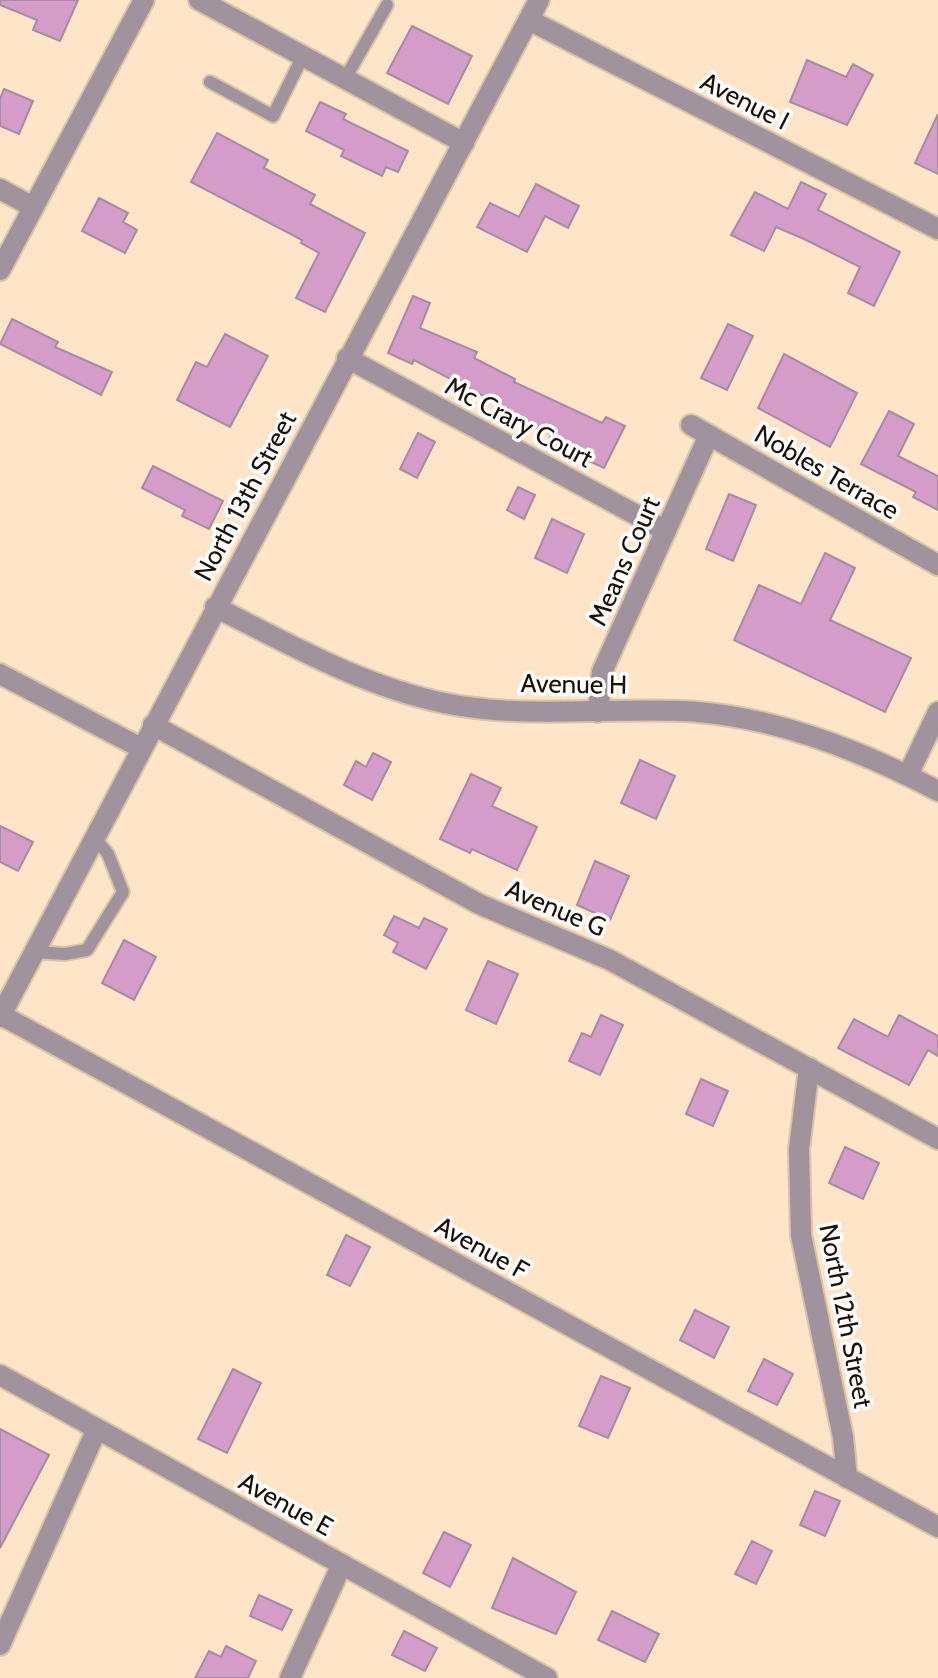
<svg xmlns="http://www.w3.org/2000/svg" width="938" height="1678" viewBox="0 0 938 1678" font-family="Cabin,sans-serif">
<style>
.building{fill:#d39cc9;stroke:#a88ba2;stroke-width:2}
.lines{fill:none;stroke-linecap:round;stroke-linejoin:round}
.service-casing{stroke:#dbc3a8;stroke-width:16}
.minor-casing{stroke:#dbc3a8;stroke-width:24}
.tertiary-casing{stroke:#dbc3a8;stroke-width:24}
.service{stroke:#a1939d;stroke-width:12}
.minor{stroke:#a1939d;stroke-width:20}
.tertiary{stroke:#a1939d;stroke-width:20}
.labels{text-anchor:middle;stroke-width:7;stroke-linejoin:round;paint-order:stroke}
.street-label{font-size:26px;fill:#1b1207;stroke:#fff}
</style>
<rect width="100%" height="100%" fill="#ffe5c7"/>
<!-- building -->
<g class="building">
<polygon points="0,0 78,0 60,41 33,30 37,20 0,5"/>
<polygon points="412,26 472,56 448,104 387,73"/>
<polygon points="807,60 846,77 853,64 873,75 847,125 790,102"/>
<polygon points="4,89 33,101 19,134 0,126 0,99"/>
<polygon points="320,102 346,114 343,119 408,151 398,172 386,167 382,176 341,156 344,150 306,131"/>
<polygon points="938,114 938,174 915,163"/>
<polygon points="217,133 268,160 264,168 315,195 310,204 365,233 325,312 296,298 319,253 301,243 302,240 191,182"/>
<polygon points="801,182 826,194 818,210 900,252 874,306 848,293 860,267 804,239 776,227 764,251 731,235 755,192 788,209"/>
<polygon points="536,184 579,206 568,228 545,216 527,252 477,227 490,203 519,217"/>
<polygon points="99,198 128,213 123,222 137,230 125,253 82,231"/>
<polygon points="413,296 430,303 420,328 477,352 474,358 515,379 514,382 602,423 606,417 625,426 604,468 548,442 551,434 512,417 514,412 474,391 414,360 412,364 388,353"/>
<polygon points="12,319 58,342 55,347 112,372 101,395 0,344"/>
<polygon points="728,324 753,336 727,390 701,378"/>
<polygon points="225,334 268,356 230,427 177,400 196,362 207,367"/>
<polygon points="784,354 857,393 830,447 758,408"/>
<polygon points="889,411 914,424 898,456 938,476 938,510 913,497 916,492 861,464"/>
<polygon points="418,433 435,442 417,478 400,469"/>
<polygon points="153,466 223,501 209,529 182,516 185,510 142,488"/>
<polygon points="518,487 535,495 524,519 507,510"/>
<polygon points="729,494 756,505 733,561 706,549"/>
<polygon points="552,519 584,534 567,573 535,558"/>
<polygon points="825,553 855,568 830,620 911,658 885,712 734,640 759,585 801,604"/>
<polygon points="373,753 391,762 372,800 344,785 356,761 366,767"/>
<polygon points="640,760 675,776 656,819 621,803"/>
<polygon points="471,774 501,788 492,806 537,827 517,870 472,849 470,853 440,839"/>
<polygon points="0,826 33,842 18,871 0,862"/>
<polygon points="595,861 629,876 610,920 577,905"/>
<polygon points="394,916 419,928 424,918 447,929 426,969 393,952 398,943 384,935"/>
<polygon points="124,940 156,957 134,1000 102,983"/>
<polygon points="488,961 518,974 496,1024 466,1010"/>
<polygon points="601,1015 623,1025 600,1075 569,1061 582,1033 591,1037"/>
<polygon points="899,1015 938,1036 938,1056 928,1050 909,1085 838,1048 854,1019 888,1037"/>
<polygon points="701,1079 728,1091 713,1126 686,1114"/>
<polygon points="845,1147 879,1163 863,1199 829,1183"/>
<polygon points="346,1235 370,1247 350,1286 327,1275"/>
<polygon points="695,1310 729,1327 714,1358 680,1340"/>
<polygon points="764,1359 793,1374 777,1405 748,1391"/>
<polygon points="233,1369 261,1383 227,1453 198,1439"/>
<polygon points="601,1376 630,1388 608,1438 579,1426"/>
<polygon points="0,1429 49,1455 0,1548"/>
<polygon points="815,1491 840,1501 825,1536 800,1525"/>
<polygon points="444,1532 471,1545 450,1587 423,1573"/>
<polygon points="752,1541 772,1551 756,1584 735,1574"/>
<polygon points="513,1558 576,1592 556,1634 492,1608"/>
<polygon points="259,1595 292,1610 282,1630 250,1616"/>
<polygon points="612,1611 659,1634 645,1662 598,1640"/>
<polygon points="404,1631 437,1648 425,1671 392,1655"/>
<polygon points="226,1646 256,1661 248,1678 195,1678 209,1651 221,1657"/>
</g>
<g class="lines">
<defs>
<g id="service">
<polyline points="345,79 387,5"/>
<polyline points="210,82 273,116 303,56"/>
<polyline points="34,952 65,954 87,950 123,892 108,854 94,837"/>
</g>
<g id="minor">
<polyline points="199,0 464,143"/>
<polyline points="529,20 938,229"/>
<polyline points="0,189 33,207"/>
<polyline points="0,270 144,0"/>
<polyline points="347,358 666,531"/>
<polyline points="691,425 938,565"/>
<polyline points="0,674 141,748"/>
<polyline points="598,712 602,672 709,435"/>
<polyline points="153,725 479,904 610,960 938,1139"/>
<polyline points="908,775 938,712"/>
<polyline points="1,1015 938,1527"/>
<polyline points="809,1068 799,1149 801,1235 843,1437 847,1478"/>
<polyline points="0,1375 547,1678"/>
<polyline points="0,1645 97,1429"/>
<polyline points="290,1678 342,1564"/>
</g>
<g id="tertiary">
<path d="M 215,607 C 289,644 362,686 444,703 C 526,720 614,706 698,712 C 780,719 866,753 938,791"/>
<polyline points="0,1017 539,0"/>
</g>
</defs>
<!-- service casing -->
<use href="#service" class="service-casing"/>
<!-- minor casing -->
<use href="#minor" class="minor-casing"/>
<!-- tertiary casing -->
<use href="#tertiary" class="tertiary-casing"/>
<!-- service -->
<use href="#service" class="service"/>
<!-- minor -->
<use href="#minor" class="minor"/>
<!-- tertiary -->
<use href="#tertiary" class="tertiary"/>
</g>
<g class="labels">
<!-- street labels -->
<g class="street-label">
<text transform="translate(745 101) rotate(27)" y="9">Avenue I</text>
<text transform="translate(519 422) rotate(28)" y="9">Mc Crary Court</text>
<text transform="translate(827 472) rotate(30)" y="9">Nobles Terrace</text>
<text transform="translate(245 496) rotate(-62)" y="9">North 13th Street</text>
<text transform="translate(624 561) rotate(-66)" y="9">Means Court</text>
<text transform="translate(574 684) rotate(1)" y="9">Avenue H</text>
<text transform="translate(556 908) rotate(23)" y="9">Avenue G</text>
<text transform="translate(482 1248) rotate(29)" y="9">Avenue F</text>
<text transform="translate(846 1316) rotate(79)" y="9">North 12th Street</text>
<text transform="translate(286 1504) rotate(29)" y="9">Avenue E</text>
</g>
</g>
</svg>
